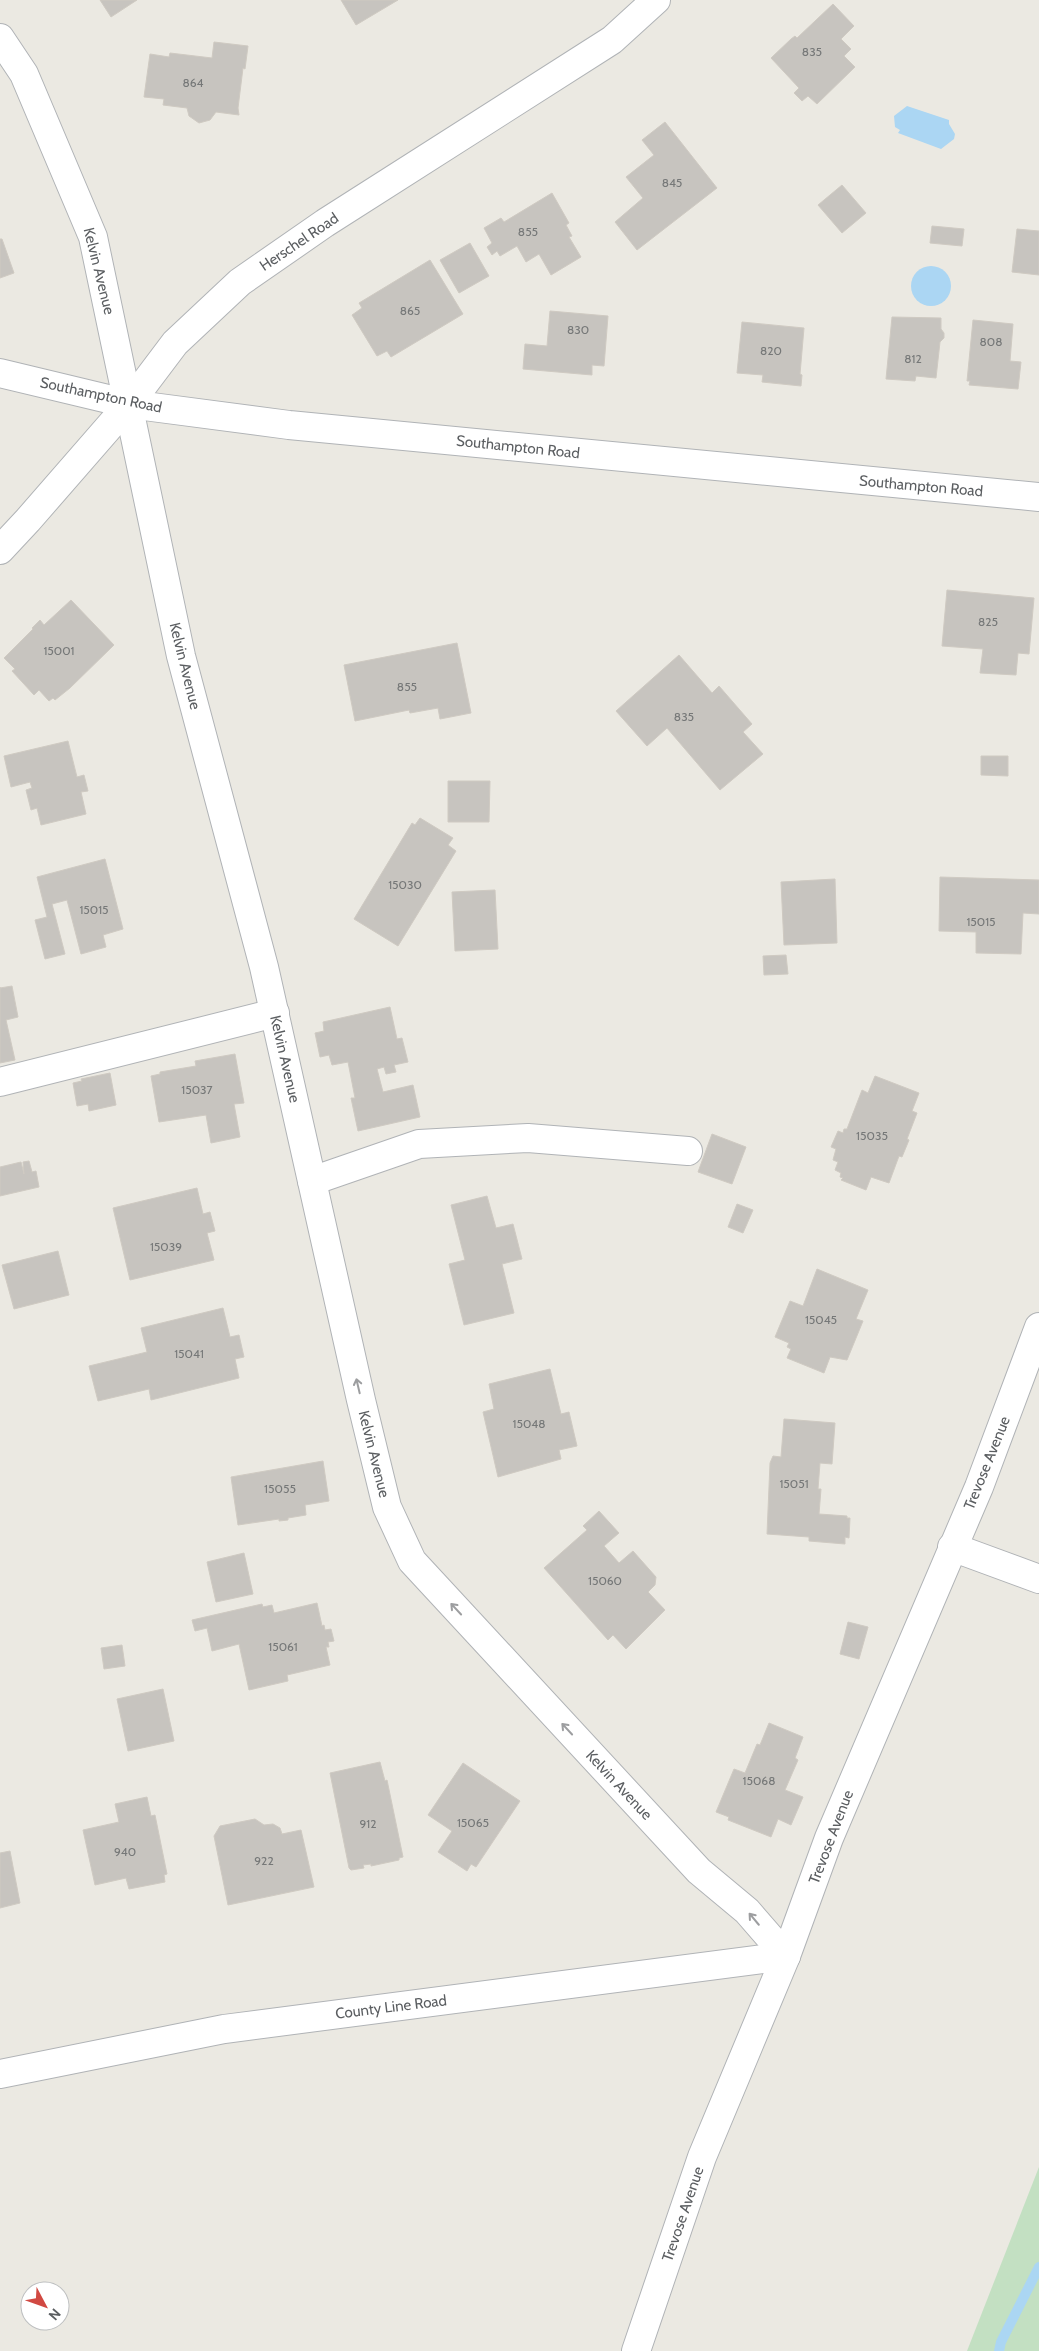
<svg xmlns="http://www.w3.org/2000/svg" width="1039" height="2351" viewBox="0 0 1039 2351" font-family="Cabin,sans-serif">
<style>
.green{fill:#c3e0c2}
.water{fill:#abd6f3}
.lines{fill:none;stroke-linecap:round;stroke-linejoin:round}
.stream{stroke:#abd6f3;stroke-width:10}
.building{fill:#c7c4bf;stroke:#cfcac2}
.minor-casing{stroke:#b0b3b6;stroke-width:30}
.minor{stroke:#fff;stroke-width:28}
.oneway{stroke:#9d9ea0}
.labels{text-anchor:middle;stroke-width:4.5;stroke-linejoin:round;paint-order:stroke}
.number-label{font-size:12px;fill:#767878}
.street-label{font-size:15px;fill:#5b5e61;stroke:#fff}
</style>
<rect width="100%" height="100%" fill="#ebe9e2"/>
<!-- green -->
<polygon class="green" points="1039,2167 1039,2351 967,2351"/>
<!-- water -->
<g class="water">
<polygon points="907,106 949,120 949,124 955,134 954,139 941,149 898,133 900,130 895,127 894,116"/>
<circle cx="931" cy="286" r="20"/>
</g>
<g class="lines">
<!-- stream -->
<polyline class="stream" points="999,2351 1001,2342 1039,2267"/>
</g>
<!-- building -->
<g class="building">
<polygon points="100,0 137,0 111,17"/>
<polygon points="341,0 398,0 356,25"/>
<polygon points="833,4 854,26 841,39 851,49 844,56 855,67 817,104 808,96 802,101 794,93 799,88 771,58 791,39 795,36 797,38"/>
<polygon points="214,42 248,46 245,69 243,68 238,108 239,115 216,112 210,120 199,123 189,116 187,108 163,105 164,99 144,97 150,54 169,57 170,53 212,58"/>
<polygon points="665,122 717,188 637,250 615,222 643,198 626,177 654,155 642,140"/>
<polygon points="842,185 866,213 842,233 818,205"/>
<polygon points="552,193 569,223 566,225 572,236 569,237 581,257 551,275 539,254 526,262 517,246 500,256 497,251 492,255 487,247 492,243 484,228 501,218 504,222"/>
<polygon points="932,226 964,229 962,246 930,243"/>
<polygon points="1017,229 1039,231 1039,275 1012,272"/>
<polygon points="0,239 2,239 14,273 0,278"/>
<polygon points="470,243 489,276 459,293 440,260"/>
<polygon points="430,260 463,314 391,357 387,351 377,356 352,315 362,308 359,303"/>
<polygon points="550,311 608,316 604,366 592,365 592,375 523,369 525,344 547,346"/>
<polygon points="892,317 941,318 941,329 944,333 944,338 940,342 936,378 916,376 915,381 886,379"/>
<polygon points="973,320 1013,324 1010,361 1021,362 1018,389 969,385 970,381 967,381"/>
<polygon points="742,322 804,328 800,374 802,375 801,386 762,382 763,375 737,373"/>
<polygon points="947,590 1034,598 1029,654 1018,653 1016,675 980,673 983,649 942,646"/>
<polygon points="71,600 114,645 70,688 55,700 53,698 49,701 39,690 34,695 12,671 15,669 4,658 33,629 32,628 40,620 44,625"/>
<polygon points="457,643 471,713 440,719 438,708 410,713 409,710 355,721 344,665"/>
<polygon points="679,655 712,693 719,686 752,724 743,732 763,754 720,790 667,728 647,746 616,711"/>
<polygon points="68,741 77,777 84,775 88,791 81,792 86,814 41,825 37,808 31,810 26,790 32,788 30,782 11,787 4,756"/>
<polygon points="981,756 1008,756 1008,776 981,775"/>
<polygon points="448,781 490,781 489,822 448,822"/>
<polygon points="420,818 453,838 448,845 456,851 398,946 354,919 412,823 415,825"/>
<polygon points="105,859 123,929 103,935 106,947 81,954 67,900 52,904 65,954 45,959 35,920 47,917 37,877"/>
<polygon points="940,877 1039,880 1039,914 1023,913 1021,954 976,953 976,932 939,931"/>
<polygon points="835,879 837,943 784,945 781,882"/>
<polygon points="495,890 498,949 455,951 452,892"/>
<polygon points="786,955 788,974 764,975 763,956"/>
<polygon points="12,986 18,1017 6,1020 15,1060 0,1063 0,987 0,988"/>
<polygon points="390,1007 397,1039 402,1038 408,1062 394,1065 396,1072 386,1074 384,1067 377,1069 383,1092 413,1085 420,1117 358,1131 351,1098 355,1098 348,1062 332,1065 329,1055 320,1057 315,1033 324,1031 323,1022"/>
<polygon points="235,1054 244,1103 234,1104 240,1137 211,1143 206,1115 159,1122 151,1076 160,1074 160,1072 196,1066 195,1061"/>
<polygon points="110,1073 116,1105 89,1111 88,1104 77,1106 73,1083 82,1081 81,1079"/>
<polygon points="875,1076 919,1093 912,1111 917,1113 907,1139 909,1140 902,1157 899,1156 889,1183 871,1177 866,1190 841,1180 843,1178 840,1177 841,1173 835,1170 838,1162 833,1160 836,1149 831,1147 838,1131 843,1133 844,1129 847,1129 862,1090 868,1093"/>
<polygon points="712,1134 746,1147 732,1184 698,1172"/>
<polygon points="29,1161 32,1172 36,1171 39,1187 0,1196 0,1167 21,1162 24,1174 23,1162"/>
<polygon points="197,1188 203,1214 210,1212 215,1231 207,1233 214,1260 130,1280 113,1208"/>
<polygon points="487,1196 496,1228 513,1224 522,1259 502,1264 514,1313 464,1325 449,1264 465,1260 451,1205"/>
<polygon points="737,1204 753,1210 743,1233 728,1227"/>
<polygon points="58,1251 69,1295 14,1309 2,1265"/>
<polygon points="817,1269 868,1290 856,1319 863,1321 847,1360 830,1357 824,1373 787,1358 791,1349 787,1347 789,1343 775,1337 790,1301 803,1306"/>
<polygon points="223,1308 230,1337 239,1335 244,1357 235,1359 239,1378 151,1400 149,1389 98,1401 89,1366 147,1352 141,1328"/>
<polygon points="550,1369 561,1414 569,1412 577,1446 559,1450 561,1459 498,1477 483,1412 494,1409 489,1384"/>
<polygon points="784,1419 835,1423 832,1464 820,1463 818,1489 821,1489 819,1514 847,1516 847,1518 850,1518 849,1538 845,1537 845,1544 809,1541 809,1537 767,1534 770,1463 773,1456 781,1457"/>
<polygon points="323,1461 329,1501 305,1505 306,1515 288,1518 288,1520 279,1521 279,1519 238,1525 231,1477"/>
<polygon points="599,1511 619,1533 604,1546 619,1563 633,1551 656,1577 655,1585 648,1592 665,1610 626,1649 613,1635 608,1640 544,1568 587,1530 583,1526"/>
<polygon points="244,1553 253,1594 216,1602 207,1562"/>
<polygon points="317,1603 322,1626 324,1625 325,1630 331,1629 334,1641 328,1642 329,1647 326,1647 330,1665 287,1675 288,1681 249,1690 239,1644 212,1651 207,1628 195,1631 192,1620 262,1604 263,1607 272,1605 274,1613"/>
<polygon points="848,1622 868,1627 859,1659 840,1654"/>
<polygon points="122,1645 125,1666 104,1669 101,1648"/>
<polygon points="163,1689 174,1741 128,1751 117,1699"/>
<polygon points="769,1723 803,1737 795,1758 798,1760 785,1790 803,1797 791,1825 778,1819 771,1837 728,1820 729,1817 716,1812 734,1769 745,1773 757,1744 760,1745"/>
<polygon points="380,1762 385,1781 387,1780 403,1857 399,1858 399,1860 371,1866 371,1864 363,1865 364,1868 351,1870 349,1868 330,1773"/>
<polygon points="463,1763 520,1801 476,1867 471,1864 467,1871 438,1852 452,1831 428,1815"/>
<polygon points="147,1797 151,1816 155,1815 167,1874 164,1875 165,1882 129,1889 126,1878 95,1885 83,1830 119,1822 115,1804"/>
<polygon points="255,1819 264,1825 273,1824 280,1828 282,1834 301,1830 314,1887 228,1905 214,1836 220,1826"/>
<polygon points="10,1851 20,1903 0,1908 0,1853"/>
</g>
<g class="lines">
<defs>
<g id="minor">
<polyline points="0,38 24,74 93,237 181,656 264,967 361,1400 387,1507 412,1561 699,1871 747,1911 786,1956"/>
<polyline points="0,373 129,404 289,425 1039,497"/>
<polyline points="0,550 28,520 129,404 175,343 240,282 325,223 612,40 656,0"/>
<polyline points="0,1082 275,1013"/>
<polyline points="312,1181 419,1144 528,1138 688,1151"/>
<polyline points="952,1547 1039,1579"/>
<polyline points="0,2074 224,2029 786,1956"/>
<polyline points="636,2351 702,2157 786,1956 829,1838 979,1487 1039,1327"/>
</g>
</defs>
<!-- minor casing -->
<use href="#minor" class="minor-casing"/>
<!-- minor -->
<use href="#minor" class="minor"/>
</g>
<!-- one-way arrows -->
<defs><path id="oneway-shaft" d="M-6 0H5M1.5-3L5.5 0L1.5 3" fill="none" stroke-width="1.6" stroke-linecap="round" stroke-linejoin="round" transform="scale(1.25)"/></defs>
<g class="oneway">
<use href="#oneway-shaft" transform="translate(358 1386) rotate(-103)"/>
<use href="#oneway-shaft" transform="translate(456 1609) rotate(-133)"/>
<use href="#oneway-shaft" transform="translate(567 1729) rotate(-133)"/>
<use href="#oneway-shaft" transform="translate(754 1919) rotate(-130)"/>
</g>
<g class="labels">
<!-- number labels -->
<g class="number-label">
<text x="812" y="56">835</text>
<text x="193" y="87">864</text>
<text x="672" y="187">845</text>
<text x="528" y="236">855</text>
<text x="410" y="315">865</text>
<text x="578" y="334">830</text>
<text x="991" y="346">808</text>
<text x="771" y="355">820</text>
<text x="913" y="363">812</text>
<text x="988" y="626">825</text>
<text x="59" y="655">15001</text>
<text x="407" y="691">855</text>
<text x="684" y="721">835</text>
<text x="405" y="889">15030</text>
<text x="94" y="914">15015</text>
<text x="981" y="926">15015</text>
<text x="197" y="1094">15037</text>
<text x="872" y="1140">15035</text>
<text x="166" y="1251">15039</text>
<text x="821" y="1324">15045</text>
<text x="189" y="1358">15041</text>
<text x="529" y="1428">15048</text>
<text x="794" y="1488">15051</text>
<text x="280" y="1493">15055</text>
<text x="605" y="1585">15060</text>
<text x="283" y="1651">15061</text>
<text x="759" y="1785">15068</text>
<text x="473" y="1827">15065</text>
<text x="368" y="1828">912</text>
<text x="125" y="1856">940</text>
<text x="264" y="1865">922</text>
</g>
<!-- street labels -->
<g class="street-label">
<text transform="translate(299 242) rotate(-34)" y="5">Herschel Road</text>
<text transform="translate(99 271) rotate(76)" y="5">Kelvin Avenue</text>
<text transform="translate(101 395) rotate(12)" y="5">Southampton Road</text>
<text transform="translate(518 447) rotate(6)" y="5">Southampton Road</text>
<text transform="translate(921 486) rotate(5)" y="5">Southampton Road</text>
<text transform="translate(185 666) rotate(76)" y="5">Kelvin Avenue</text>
<text transform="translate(285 1059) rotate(77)" y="5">Kelvin Avenue</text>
<text transform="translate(374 1454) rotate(76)" y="5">Kelvin Avenue</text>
<text transform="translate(987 1463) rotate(-68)" y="5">Trevose Avenue</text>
<text transform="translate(619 1785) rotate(47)" y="5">Kelvin Avenue</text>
<text transform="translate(831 1837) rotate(-69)" y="5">Trevose Avenue</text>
<text transform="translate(391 2007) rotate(-7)" y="5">County Line Road</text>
<text transform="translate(683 2214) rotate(-71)" y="5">Trevose Avenue</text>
</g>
</g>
<!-- north arrow -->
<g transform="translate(45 2306) rotate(131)"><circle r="24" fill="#ffffff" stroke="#bdbfc0"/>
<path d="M0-4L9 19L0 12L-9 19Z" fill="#d14942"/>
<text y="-8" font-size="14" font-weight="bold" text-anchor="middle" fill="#5b5e61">N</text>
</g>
</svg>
